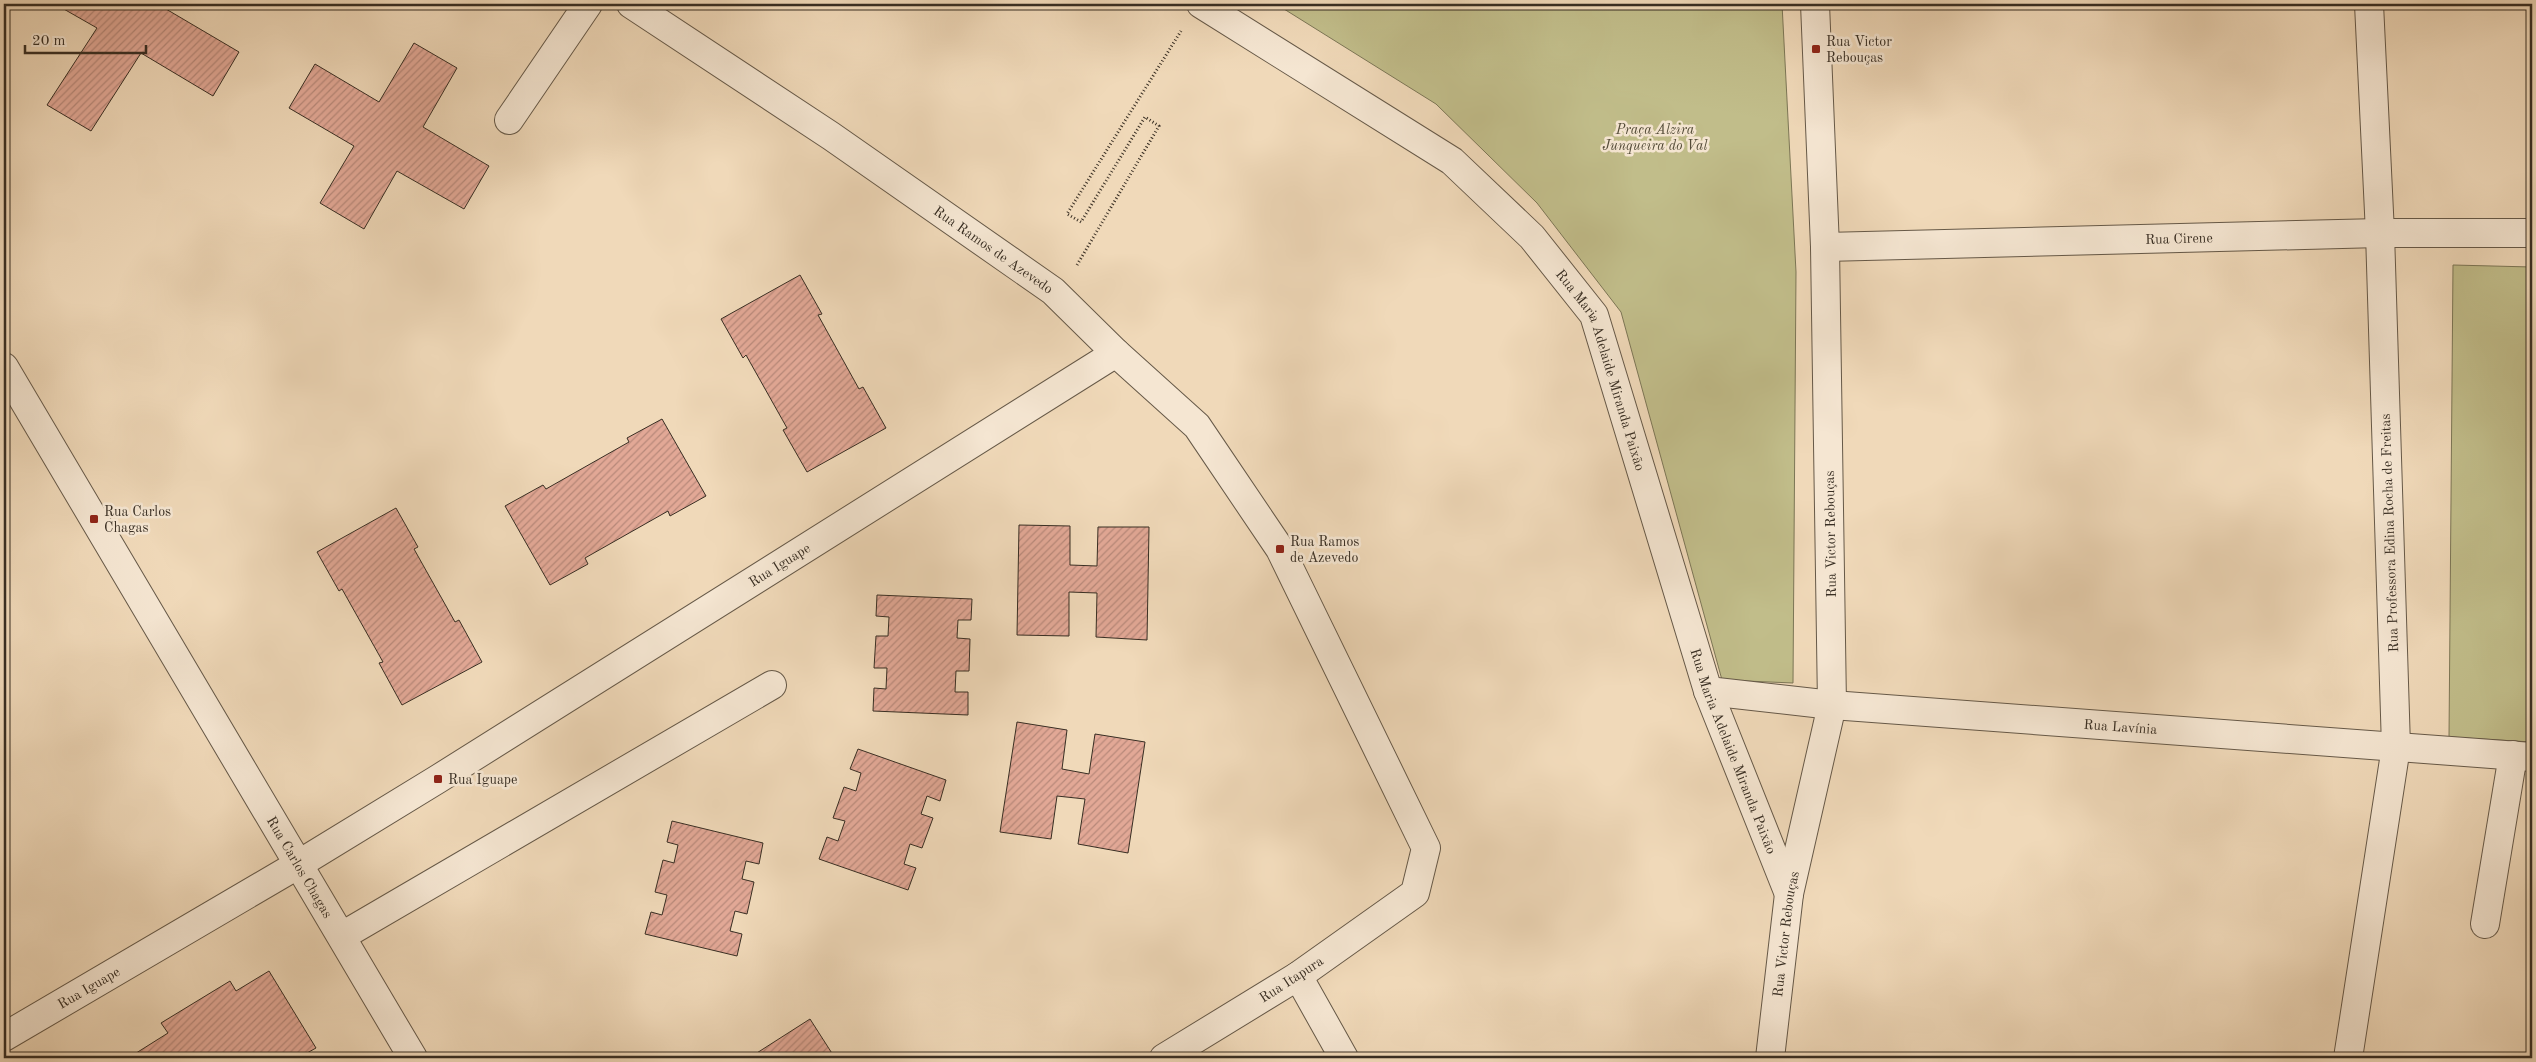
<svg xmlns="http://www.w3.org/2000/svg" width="2536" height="1062" viewBox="0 0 2536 1062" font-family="'Old Standard TT',serif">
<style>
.green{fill:#c1bd8a;stroke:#7c7656}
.building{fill:url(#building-hatch);stroke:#382e23}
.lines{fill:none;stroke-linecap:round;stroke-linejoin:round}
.minor-casing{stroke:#665948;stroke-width:30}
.path{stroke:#382e23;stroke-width:3;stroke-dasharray:1 2.5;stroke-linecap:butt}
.minor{stroke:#f5e6d2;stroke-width:28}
.poi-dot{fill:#8f2418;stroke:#f5e6d2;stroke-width:2}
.labels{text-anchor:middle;stroke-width:5;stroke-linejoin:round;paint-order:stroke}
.poi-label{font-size:14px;fill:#382e23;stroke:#f5e6d2;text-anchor:start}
.park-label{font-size:14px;font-style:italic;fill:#534b38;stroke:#f5e6d2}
.street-label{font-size:14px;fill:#382e23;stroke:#f5e6d2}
</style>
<defs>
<pattern id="building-hatch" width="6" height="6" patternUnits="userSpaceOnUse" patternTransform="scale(1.25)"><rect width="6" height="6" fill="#e2a896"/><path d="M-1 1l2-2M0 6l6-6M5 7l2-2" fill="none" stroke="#b8897a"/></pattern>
</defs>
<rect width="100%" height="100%" fill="#f0d9b9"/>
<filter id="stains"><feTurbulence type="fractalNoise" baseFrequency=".004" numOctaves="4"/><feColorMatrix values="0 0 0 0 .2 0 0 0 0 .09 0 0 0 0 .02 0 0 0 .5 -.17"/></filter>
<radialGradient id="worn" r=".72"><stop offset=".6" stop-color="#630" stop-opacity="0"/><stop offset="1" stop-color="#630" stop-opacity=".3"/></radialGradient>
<!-- green -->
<g class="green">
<polygon points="1276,4 1782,4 1796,272 1793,683 1722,680 1621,312 1537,203 1436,104"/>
<polygon points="2453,265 2532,267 2532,742 2449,737"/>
</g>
<!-- building -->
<g class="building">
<polygon points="55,4 169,4 166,9 239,52 213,96 141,53 91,131 47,105 97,28"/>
<polygon points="414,43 457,68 423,127 489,166 464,209 397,171 364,229 320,203 354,146 289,108 315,64 379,102"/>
<polygon points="800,275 822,314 818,315 859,389 863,387 886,428 807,472 783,430 787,428 746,355 743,358 721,319"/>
<polygon points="662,419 706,496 670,516 668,511 585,558 588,564 550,585 505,506 543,485 546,489 629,442 627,438"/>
<polygon points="396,508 418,547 414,549 455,622 459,620 482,662 402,705 379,663 383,662 342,589 339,591 317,552"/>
<polygon points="1019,525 1070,526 1070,565 1097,566 1098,527 1149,527 1147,640 1096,637 1097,593 1069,592 1069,636 1017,635"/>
<polygon points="877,595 972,599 971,620 958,620 957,638 970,639 969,671 956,671 955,692 968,692 968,715 873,711 874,688 886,689 887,668 874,668 876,636 888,636 889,617 876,616"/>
<polygon points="1017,722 1067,730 1062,769 1089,774 1095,734 1145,742 1128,853 1078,844 1085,799 1057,796 1051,839 1000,832"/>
<polygon points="858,749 946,780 940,801 927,796 921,814 933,818 922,848 910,844 904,864 916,868 908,890 819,859 827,837 838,841 845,821 833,818 844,787 856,791 861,773 850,769"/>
<polygon points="672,821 763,843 759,864 746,861 742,879 754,882 747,914 735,911 730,931 742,934 737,956 645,934 651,912 662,915 667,895 655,892 663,860 674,863 678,845 667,842"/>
<polygon points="269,971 316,1048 298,1058 135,1058 133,1055 168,1033 161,1023 230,981 236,991"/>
<polygon points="810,1019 835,1058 749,1058"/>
</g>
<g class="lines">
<defs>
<g id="minor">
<path id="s1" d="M 631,4 L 831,136 L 1053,291 L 1116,353 L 1197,426 L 1280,549 L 1426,848 L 1415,893 L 1298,976 L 1164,1058"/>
<path id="s2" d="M 1201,4 L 1452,161 L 1532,237 L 1594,315 L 1708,691 L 1789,894"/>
<polyline points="509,120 588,4"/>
<path id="s3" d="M 1825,247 L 2380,233 L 2532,233"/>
<path id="s4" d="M 4,367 L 413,1058"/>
<path id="s5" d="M 1708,691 L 1832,705 L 2532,757"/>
<polyline points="2485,924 2513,755"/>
<polyline points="342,936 772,685"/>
<polyline points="1298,976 1344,1058"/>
<path id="s6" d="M 4,1037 L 299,864 L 438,779 L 1116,353"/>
<path id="s7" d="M 1770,1058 L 1789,894 L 1832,705 L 1825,247 L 1815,4"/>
<polyline points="2348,1058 2396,747 2380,233 2369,4"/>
</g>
</defs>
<!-- minor casing -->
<use href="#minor" class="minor-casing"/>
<!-- path -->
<polyline class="path" points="1077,265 1159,126 1145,117 1081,222 1067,214 1181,31"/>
<!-- minor -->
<use href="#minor" class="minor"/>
</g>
<!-- markers -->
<g class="poi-dot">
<rect x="1811" y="44" width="10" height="10" rx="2.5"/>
<rect x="89" y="514" width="10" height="10" rx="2.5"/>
<rect x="1275" y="544" width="10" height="10" rx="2.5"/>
<rect x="433" y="774" width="10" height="10" rx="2.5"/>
</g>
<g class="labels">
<!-- poi labels -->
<g class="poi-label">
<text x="1826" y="46">Rua Victor<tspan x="1826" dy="16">Rebouças</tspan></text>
<text x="104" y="516">Rua Carlos<tspan x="104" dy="16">Chagas</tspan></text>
<text x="1290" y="546">Rua Ramos<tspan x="1290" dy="16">de Azevedo</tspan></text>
<text x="448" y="784">Rua Iguape</text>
</g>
<!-- park labels -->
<g class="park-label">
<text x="1655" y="134">Praça Alzira<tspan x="1655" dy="16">Junqueira do Val</tspan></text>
</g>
<!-- street labels -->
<g class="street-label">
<text dy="5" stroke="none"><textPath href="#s3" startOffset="354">Rua Cirene</textPath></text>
<text dy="5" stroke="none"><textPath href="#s1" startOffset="438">Rua Ramos de Azevedo</textPath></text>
<text dy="5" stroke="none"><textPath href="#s2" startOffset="559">Rua Maria Adelaide Miranda Paixão</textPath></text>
<text transform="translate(2389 533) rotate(-92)" y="5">Rua Professora Edina Rocha de Freitas</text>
<text transform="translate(1830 534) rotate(-91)" y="5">Rua Victor Rebouças</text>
<text dy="5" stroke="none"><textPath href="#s6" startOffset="908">Rua Iguape</textPath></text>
<text dy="5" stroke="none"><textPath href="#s5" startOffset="414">Rua Lavínia</textPath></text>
<text dy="5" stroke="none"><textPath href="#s2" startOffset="964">Rua Maria Adelaide Miranda Paixão</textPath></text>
<text dy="5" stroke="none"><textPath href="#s4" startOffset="581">Rua Carlos Chagas</textPath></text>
<text dy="5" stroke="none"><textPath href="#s7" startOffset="125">Rua Victor Rebouças</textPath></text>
<text transform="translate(1291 979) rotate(-33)" y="5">Rua Itapura</text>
<text dy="5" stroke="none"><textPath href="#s6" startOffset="98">Rua Iguape</textPath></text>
</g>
</g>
<!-- margin -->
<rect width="2536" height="1062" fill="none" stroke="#f0d9b9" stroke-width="20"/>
<rect x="5" y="5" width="2526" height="1052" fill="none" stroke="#382e23" stroke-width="2.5"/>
<rect x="10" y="10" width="2516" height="1042" fill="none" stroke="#382e23"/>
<!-- scale -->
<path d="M25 45v8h121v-8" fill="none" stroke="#382e23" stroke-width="2.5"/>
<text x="32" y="45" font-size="15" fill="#382e23" stroke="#f5e6d2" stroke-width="4" paint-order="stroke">20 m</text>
<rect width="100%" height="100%" filter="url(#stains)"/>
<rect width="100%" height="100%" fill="url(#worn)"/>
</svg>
